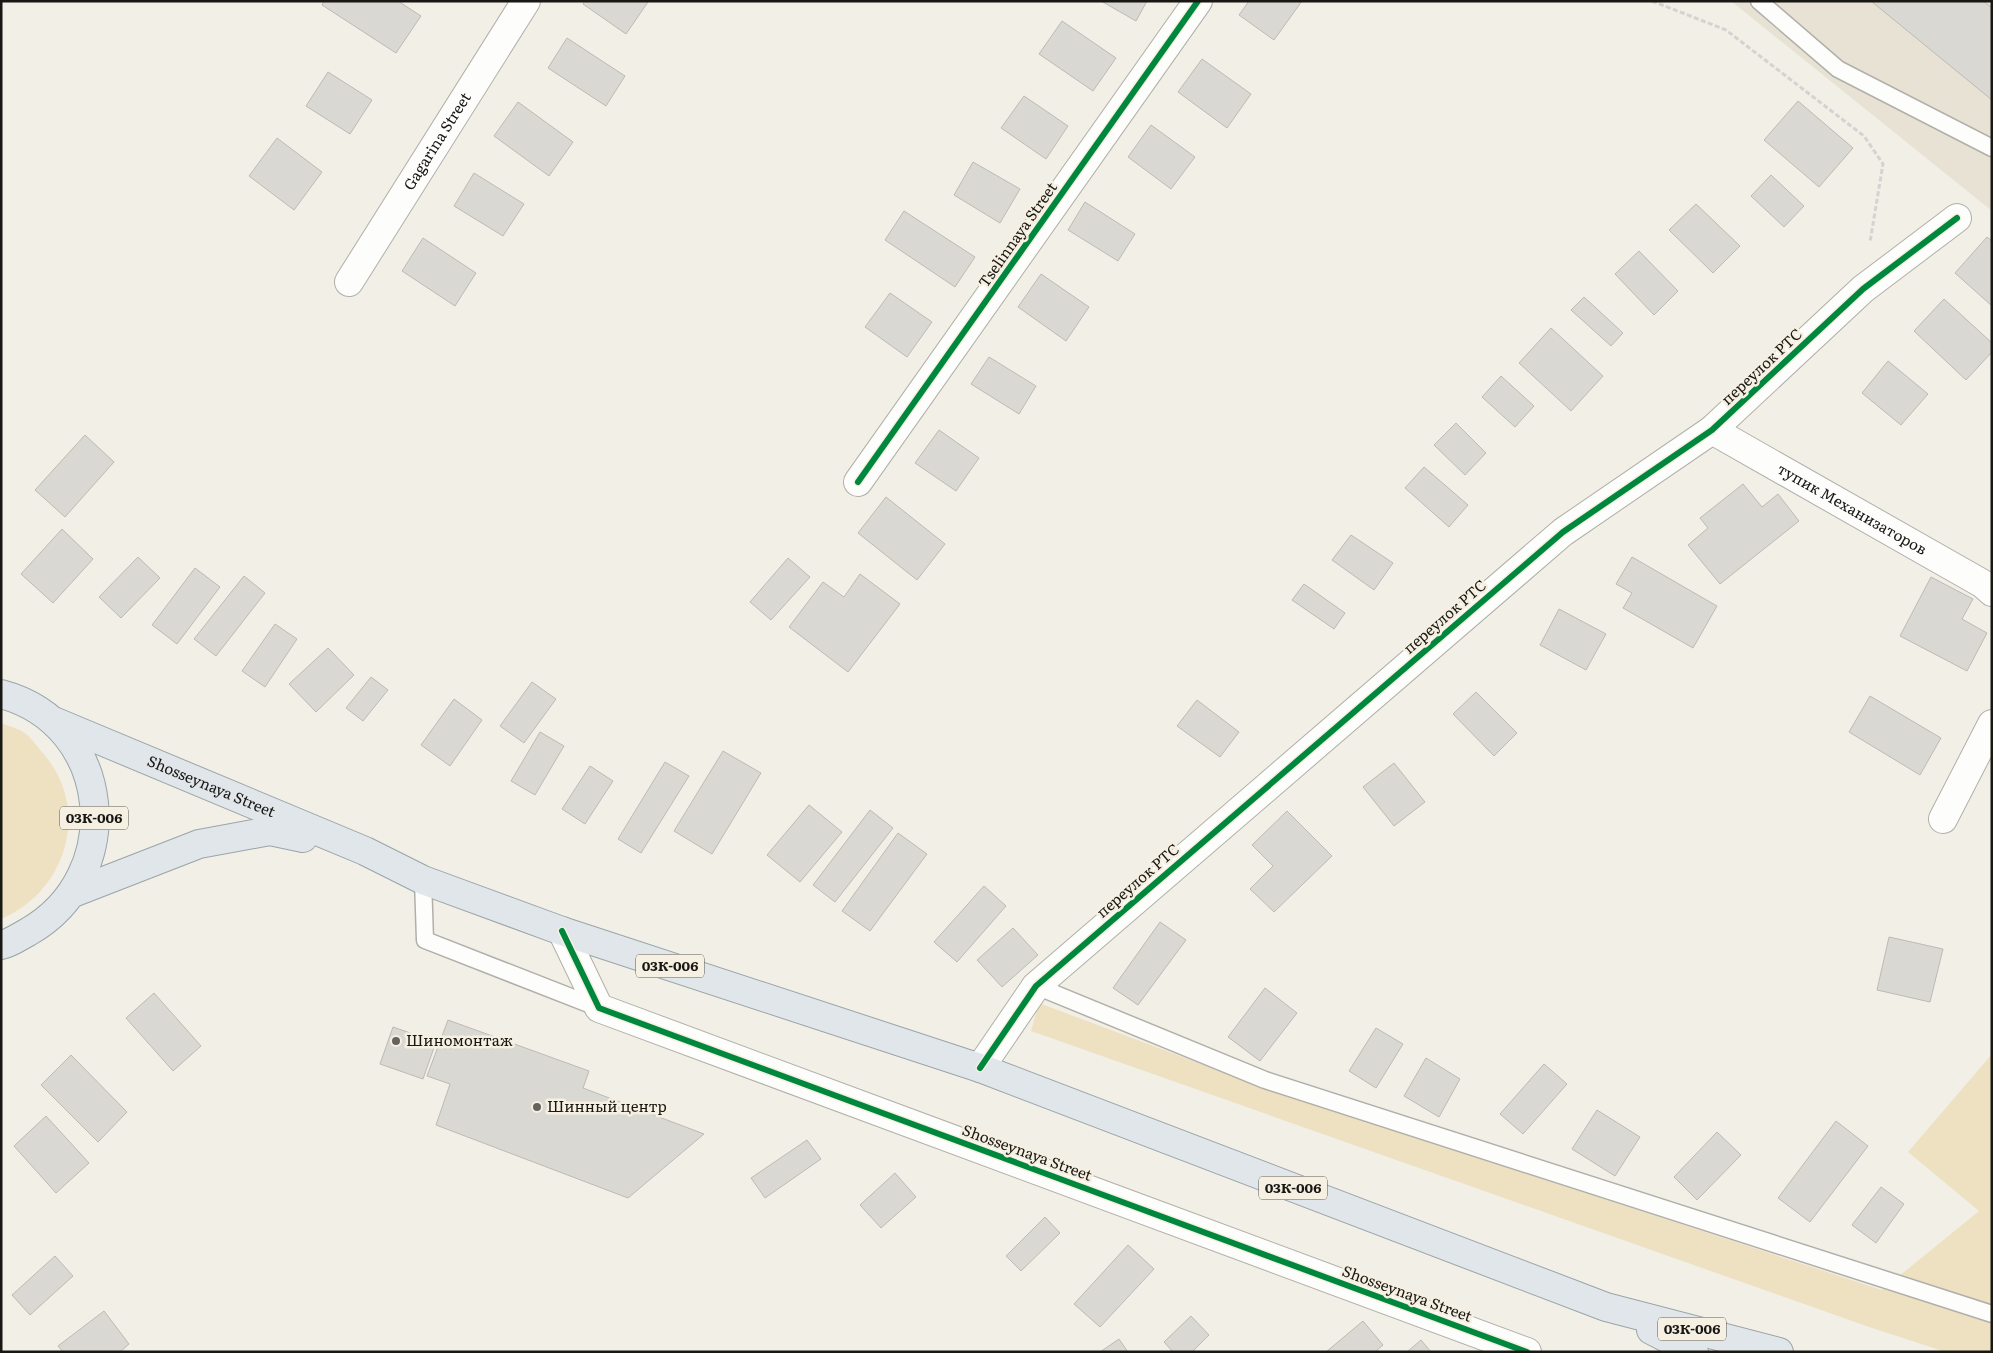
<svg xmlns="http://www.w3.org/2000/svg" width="1993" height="1353" viewBox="0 0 1993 1353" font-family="Literata,serif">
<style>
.built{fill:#e7e2d4}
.green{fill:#eee1c2}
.building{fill:#dad8d2;stroke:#bdbab5}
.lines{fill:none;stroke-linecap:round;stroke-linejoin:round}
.lane-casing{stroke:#b1afa9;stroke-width:19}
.street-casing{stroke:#b1afa9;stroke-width:30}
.primary-casing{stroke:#9aa4a7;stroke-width:30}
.path{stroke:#d4d3d1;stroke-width:3;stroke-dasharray:5 2.5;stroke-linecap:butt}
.lane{stroke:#fdfdfb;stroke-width:16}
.street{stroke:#fdfdfb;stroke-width:28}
.primary{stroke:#e0e6ea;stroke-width:28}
.cycleway-casing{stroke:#f6f0e3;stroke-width:9}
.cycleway{stroke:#00873e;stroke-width:6}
.poi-dot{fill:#65635d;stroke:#f6f0e3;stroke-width:2}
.labels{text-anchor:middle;stroke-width:5;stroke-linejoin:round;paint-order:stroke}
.shield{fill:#f6f0e3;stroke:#5b5851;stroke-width:1}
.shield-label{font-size:14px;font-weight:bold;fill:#191713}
.street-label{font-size:15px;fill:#191713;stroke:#f6f0e3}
.poi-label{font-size:15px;fill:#191713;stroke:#f6f0e3;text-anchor:start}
</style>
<rect width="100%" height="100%" fill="#f2efe7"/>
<!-- built -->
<polygon class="built" points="1731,1 1992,1 1992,211"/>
<!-- green -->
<g class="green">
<path d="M 1,723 C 8,726 17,728 23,732 C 30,736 36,745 41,751 C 92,806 68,891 1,919 Z"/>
<polygon points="1039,1003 1265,1088 1882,1290 1979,1211 1908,1152 1992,1054 1992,1352 1946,1352 1872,1328 1031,1031"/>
</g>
<!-- building -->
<g class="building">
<polygon points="324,1 398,1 421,16 396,53 322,5"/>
<polygon points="585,1 647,1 648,2 626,34 583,4"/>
<polygon points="1101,1 1147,1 1136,21"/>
<polygon points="1249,1 1302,1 1274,40 1239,15"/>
<polygon points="1871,1 1983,1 1992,8 1992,100"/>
<polygon points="1062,21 1116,58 1093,91 1039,54"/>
<polygon points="567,38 625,76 606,106 548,68"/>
<polygon points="1202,59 1251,94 1227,128 1178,92"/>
<polygon points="328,72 372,100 350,134 306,106"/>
<polygon points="1024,96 1068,126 1046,159 1001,128"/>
<polygon points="1798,101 1853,148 1819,187 1764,140"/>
<polygon points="518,102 573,142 549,176 494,136"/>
<polygon points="1151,125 1195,157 1171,189 1128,157"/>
<polygon points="277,138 322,172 294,210 249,176"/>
<polygon points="973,162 1020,189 1000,223 954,195"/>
<polygon points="474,173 524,204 503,236 454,206"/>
<polygon points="1771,175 1804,206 1784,227 1751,196"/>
<polygon points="1085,202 1135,234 1118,261 1068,230"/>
<polygon points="1696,204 1740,246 1713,273 1669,230"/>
<polygon points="904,211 975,257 955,287 885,240"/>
<polygon points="1987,237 1992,241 1992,306 1955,273"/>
<polygon points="423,238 476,273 455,306 402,271"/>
<polygon points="1639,251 1678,291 1654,315 1615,274"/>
<polygon points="1041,274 1089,307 1066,341 1018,307"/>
<polygon points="890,293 932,322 907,357 865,327"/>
<polygon points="1584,297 1623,333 1611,346 1571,310"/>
<polygon points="1944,299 1992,343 1992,352 1966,380 1914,331"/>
<polygon points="1551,328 1603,376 1571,411 1519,363"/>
<polygon points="989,357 1036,386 1019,414 971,384"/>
<polygon points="1888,361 1928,394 1901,425 1862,393"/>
<polygon points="1501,376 1534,406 1515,427 1482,397"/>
<polygon points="1456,423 1486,453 1465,475 1434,445"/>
<polygon points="939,430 979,458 956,491 915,463"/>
<polygon points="85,435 114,462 65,517 35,490"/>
<polygon points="1424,467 1468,505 1449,527 1405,488"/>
<polygon points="1743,484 1762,507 1778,494 1799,521 1720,584 1688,545 1708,528 1700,518"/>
<polygon points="886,497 945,544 917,580 858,533"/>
<polygon points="62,529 93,559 53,603 21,574"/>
<polygon points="1351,535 1393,563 1374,590 1332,560"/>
<polygon points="138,557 160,578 121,618 99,597"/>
<polygon points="1632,557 1717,606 1693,648 1623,608 1632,593 1616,584"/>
<polygon points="788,558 810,577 771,620 750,602"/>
<polygon points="195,568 220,587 177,644 152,625"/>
<polygon points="860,574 900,604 848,672 789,627 823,582 844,597"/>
<polygon points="244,576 265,593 216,656 194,639"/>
<polygon points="1931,577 1973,599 1962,619 1987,633 1967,671 1900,636"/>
<polygon points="1304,584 1345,613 1334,629 1292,600"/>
<polygon points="1559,609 1606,634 1586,670 1540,645"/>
<polygon points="275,624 297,639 265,687 242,671"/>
<polygon points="328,648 354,675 316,712 289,684"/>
<polygon points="371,677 388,690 363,721 346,708"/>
<polygon points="532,682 556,699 524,743 500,726"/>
<polygon points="1476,692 1517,733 1494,756 1453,714"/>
<polygon points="1870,696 1941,738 1920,775 1849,732"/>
<polygon points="454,699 482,720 450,766 421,745"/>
<polygon points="1197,700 1239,732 1220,757 1177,726"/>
<polygon points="540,732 564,746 535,795 511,781"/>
<polygon points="723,751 761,773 712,854 674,831"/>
<polygon points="665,762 689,776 641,853 618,839"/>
<polygon points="1394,763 1425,802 1394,826 1363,787"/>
<polygon points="590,766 613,781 585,824 562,809"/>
<polygon points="809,805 842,832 800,882 767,855"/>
<polygon points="870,810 893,828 835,902 813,885"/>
<polygon points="1287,811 1332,856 1274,912 1250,889 1273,866 1252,845"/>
<polygon points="898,833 927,854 870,931 842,911"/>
<polygon points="984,886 1006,906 957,962 934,942"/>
<polygon points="1160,922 1186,940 1138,1005 1113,988"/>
<polygon points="1013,928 1038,955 1002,987 977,960"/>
<polygon points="1889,937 1943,949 1930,1002 1877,990"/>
<polygon points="1265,988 1297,1013 1260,1061 1228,1037"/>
<polygon points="154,993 201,1046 173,1071 126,1018"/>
<polygon points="448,1020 589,1071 583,1088 704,1134 628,1198 436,1125 450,1084 427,1076"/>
<polygon points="393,1027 436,1042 423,1079 380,1064"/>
<polygon points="1376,1028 1403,1044 1376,1088 1349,1071"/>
<polygon points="71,1055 127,1112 98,1142 41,1085"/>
<polygon points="1426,1058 1460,1079 1439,1117 1404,1096"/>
<polygon points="1544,1064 1567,1084 1523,1134 1500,1114"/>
<polygon points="1597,1110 1640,1137 1615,1176 1572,1149"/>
<polygon points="46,1116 89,1163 56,1193 14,1146"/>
<polygon points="1836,1121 1868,1146 1810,1222 1778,1198"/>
<polygon points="1717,1132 1741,1155 1697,1200 1674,1177"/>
<polygon points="807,1140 821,1159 765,1198 751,1178"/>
<polygon points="895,1173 916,1197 881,1228 860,1205"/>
<polygon points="1881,1187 1904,1204 1876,1243 1852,1225"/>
<polygon points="1045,1217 1060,1233 1021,1271 1006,1256"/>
<polygon points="1128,1245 1154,1269 1100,1327 1074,1304"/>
<polygon points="55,1256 73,1276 30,1315 12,1295"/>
<polygon points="104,1311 129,1344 120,1352 63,1352 58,1346"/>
<polygon points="1191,1316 1209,1335 1192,1352 1173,1352 1164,1342"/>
<polygon points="1363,1321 1383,1345 1375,1352 1326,1352"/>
<polygon points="1119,1339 1128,1352 1100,1352"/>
<polygon points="1421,1340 1431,1352 1407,1352"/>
</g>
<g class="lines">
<defs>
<g id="lane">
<polyline points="1759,1 1838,69 1992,148"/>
<polyline points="423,880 425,940 599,1008"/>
<polyline points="1036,986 1265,1080 1992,1314"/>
</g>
<g id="street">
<path id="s1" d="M 349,282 L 526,1"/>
<path id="s2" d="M 1712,430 L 1983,584 L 1992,592"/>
<polyline points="858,482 1198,1"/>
<polyline points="1943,819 1992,724"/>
<polyline points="562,931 599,1008 1527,1352"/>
<polyline points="980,1068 1036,986 1563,532 1712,430 1863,289 1957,218"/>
</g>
<g id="primary">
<path d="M 1,694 C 114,724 127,876 28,932 C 20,936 11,943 1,945"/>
<path id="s3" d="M 56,722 L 365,851 L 423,880 L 562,931 L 980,1068 L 1606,1307 L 1779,1352"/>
<polyline points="73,893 199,844 270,831 303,838"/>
<polyline points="1651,1330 1694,1352"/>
</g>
</defs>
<!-- lane casing -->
<use href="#lane" class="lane-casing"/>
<!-- street casing -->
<use href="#street" class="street-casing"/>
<!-- primary casing -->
<use href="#primary" class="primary-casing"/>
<!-- path -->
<polyline class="path" points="1652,1 1726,30 1864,136 1883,164 1870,242"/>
<!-- lane -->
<use href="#lane" class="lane"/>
<!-- street -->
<use href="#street" class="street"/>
<!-- primary -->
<use href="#primary" class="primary"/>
<defs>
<g id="cycleway">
<polyline points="858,482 1198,1"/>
<polyline points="562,931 599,1008 1527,1352"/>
<polyline points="980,1068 1036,986 1563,532 1712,430 1863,289 1957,218"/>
</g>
</defs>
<!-- cycleway casing -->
<use href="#cycleway" class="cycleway-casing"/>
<!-- cycleway -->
<use href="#cycleway" class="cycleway"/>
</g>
<!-- markers -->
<g class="poi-dot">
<circle cx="396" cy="1041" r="5"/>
<circle cx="537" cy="1107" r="5"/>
</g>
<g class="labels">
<!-- shield labels -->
<g class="shield">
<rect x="60" y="806.5" width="68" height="23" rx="4"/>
<rect x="636" y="954.5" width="68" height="23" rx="4"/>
<rect x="1259" y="1176.5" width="68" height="23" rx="4"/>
<rect x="1658" y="1317.5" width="68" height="23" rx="4"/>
</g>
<g class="shield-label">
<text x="94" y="823">03К-006</text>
<text x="670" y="971">03К-006</text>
<text x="1293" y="1193">03К-006</text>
<text x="1692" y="1334">03К-006</text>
</g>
<!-- street labels -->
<g class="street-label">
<text dy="5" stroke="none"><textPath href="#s1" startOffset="166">Gagarina Street</textPath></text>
<text transform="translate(1018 235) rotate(-55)" y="5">Tselinnaya Street</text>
<text transform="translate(1762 367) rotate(-43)" y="5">переулок РТС</text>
<text dy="5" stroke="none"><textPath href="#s2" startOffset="161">тупик Механизаторов</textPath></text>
<text transform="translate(1445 617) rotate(-41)" y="5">переулок РТС</text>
<text dy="5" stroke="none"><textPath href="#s3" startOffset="168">Shosseynaya Street</textPath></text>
<text transform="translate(1138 881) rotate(-41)" y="5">переулок РТС</text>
<text transform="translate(1027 1153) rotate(20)" y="5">Shosseynaya Street</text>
<text transform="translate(1407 1294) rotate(20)" y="5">Shosseynaya Street</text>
</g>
<!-- poi labels -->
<g class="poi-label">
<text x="406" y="1046">Шиномонтаж</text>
<text x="547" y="1112">Шинный центр</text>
</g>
</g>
<!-- border -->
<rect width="1993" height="1353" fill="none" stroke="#191713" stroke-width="5"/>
</svg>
